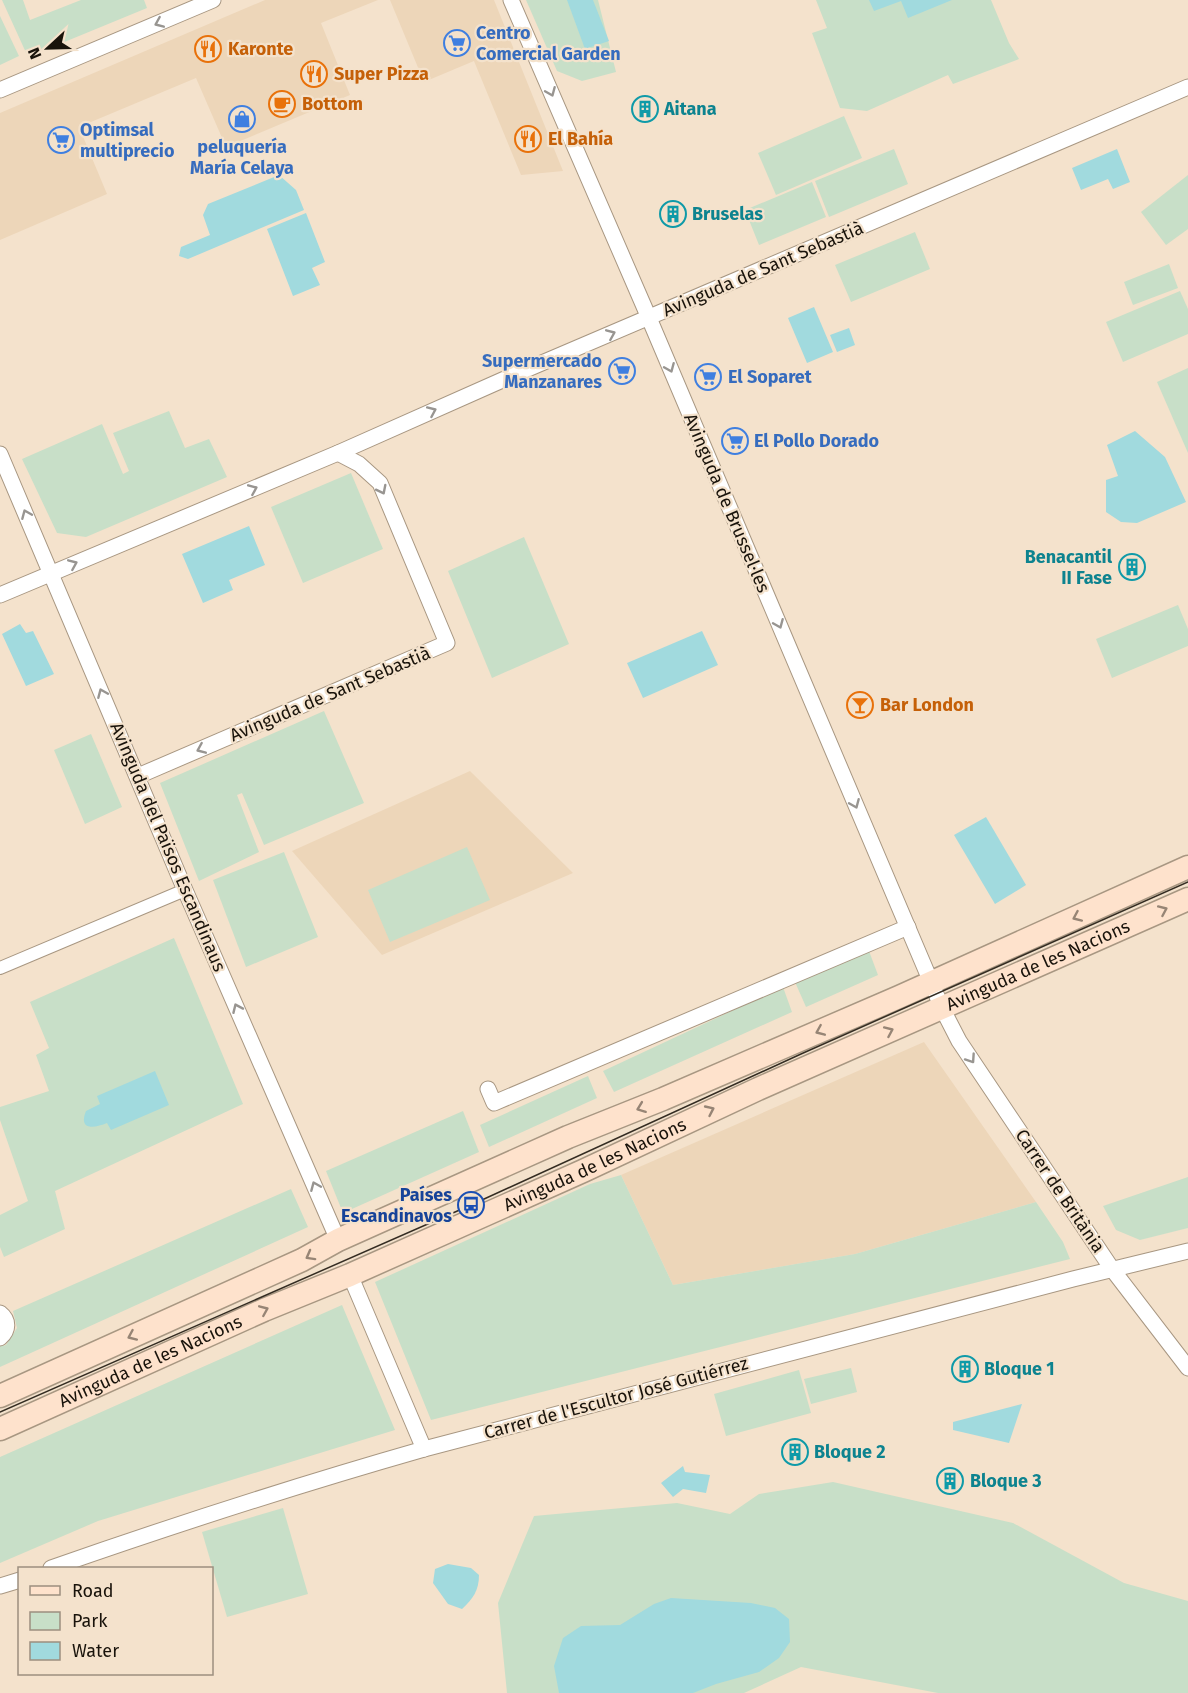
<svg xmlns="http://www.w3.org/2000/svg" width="1188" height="1693" viewBox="0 0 1188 1693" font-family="'Fira Sans',sans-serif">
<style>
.built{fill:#edd6b9}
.green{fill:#c8dfc8}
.water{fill:#a1dade}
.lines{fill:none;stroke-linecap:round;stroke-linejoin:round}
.pedestrian-casing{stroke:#a89782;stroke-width:14}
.minor-casing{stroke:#a89782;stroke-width:17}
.secondary-casing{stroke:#a89782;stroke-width:25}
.pedestrian{stroke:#fff;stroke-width:12}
.minor{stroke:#fff;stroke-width:15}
.secondary{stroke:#fee2cc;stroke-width:22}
.tram{stroke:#342c22;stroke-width:1.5}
.oneway{stroke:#989591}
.oneway2{stroke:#978575}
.labels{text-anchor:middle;stroke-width:4.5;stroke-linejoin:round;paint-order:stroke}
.shop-label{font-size:18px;font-weight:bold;fill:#366cbe;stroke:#f4e2cc;text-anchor:start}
.food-label{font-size:18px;font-weight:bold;fill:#c56008;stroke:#f4e2cc;text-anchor:start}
.culture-label{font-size:18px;font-weight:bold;fill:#0d838f;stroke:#f4e2cc;text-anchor:start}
.street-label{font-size:18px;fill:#19130b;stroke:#f4e2cc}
.transit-label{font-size:18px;font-weight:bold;fill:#164399;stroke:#f4e2cc;text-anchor:end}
</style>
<rect width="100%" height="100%" fill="#f4e2cc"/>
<!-- built -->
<g class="built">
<polygon points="265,0 378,0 321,23 350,95 226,147 196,78 79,127 107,194 0,240 0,113"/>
<polygon points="390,0 494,0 563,171 521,175 474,61 424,82"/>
<polygon points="470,771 573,873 382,955 292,851"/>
<polygon points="924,1042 1036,1202 855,1254 673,1285 621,1175"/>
</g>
<!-- green -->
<g class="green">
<polygon points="2,0 23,0 30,20 81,0 144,0 147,8 28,57"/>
<polygon points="526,0 598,0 616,72 582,81 557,71"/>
<polygon points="816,0 991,0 1009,43 1019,59 953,84 948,75 867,111 840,108 812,33 827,28"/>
<polygon points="0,16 19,56 0,65"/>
<polygon points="844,116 862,158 776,195 758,153"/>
<polygon points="894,149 908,184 829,217 815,181"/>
<polygon points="1188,175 1188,229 1166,245 1141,212"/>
<polygon points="812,182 826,217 759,245 745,210"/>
<polygon points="915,232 930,269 851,302 835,265"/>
<polygon points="1169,264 1178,288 1133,305 1124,282"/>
<polygon points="1180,291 1188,309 1188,334 1123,362 1106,322"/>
<polygon points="1188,368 1188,453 1157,382"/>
<polygon points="169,411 185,448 209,439 227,477 86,537 57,533 22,459 102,424 123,474 129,471 113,433"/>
<polygon points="351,473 383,549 303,583 271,507"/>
<polygon points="524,537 569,644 492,678 448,571"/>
<polygon points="1178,605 1188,629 1188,646 1112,678 1096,639"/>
<polygon points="324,711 364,803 264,845 242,793 237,795 259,852 199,881 160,783"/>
<polygon points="91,734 122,807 85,824 54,750"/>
<polygon points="467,847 490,900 390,942 368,890"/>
<polygon points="284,852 318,937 246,967 213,880"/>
<polygon points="174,938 243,1104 55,1191 65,1229 4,1257 0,1247 0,1215 28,1201 0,1120 0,1107 49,1091 36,1055 49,1048 30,1002"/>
<polygon points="869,951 878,975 806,1007 795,982"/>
<polygon points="783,987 792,1012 614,1092 603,1071"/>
<polygon points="588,1076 597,1098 489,1147 480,1125"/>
<polygon points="463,1111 479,1152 343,1213 326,1171"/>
<polygon points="621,1175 673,1285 855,1254 1036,1202 1063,1242 1070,1259 431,1420 375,1282 590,1184"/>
<polygon points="1188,1177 1188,1228 1140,1240 1116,1230 1103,1206"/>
<polygon points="291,1189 308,1227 0,1367 0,1346 6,1345 17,1328 13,1311"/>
<polygon points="342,1305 395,1430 98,1521 0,1563 0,1457"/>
<polygon points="851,1368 857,1392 811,1404 804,1379"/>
<polygon points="799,1370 811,1413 726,1436 714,1394"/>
<polygon points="833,1482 1013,1523 1124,1583 1188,1601 1188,1693 938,1693 801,1667 744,1693 507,1693 498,1603 534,1516 677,1503 730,1514 759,1494"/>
<polygon points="283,1508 308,1594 227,1617 202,1532"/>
</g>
<!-- water -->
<g class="water">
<polygon points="567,0 593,0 609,41 585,49"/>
<polygon points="869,0 952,0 908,18 901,1 874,11"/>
<polygon points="1117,149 1130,182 1113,189 1108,179 1081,190 1072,168"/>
<polygon points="279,175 296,190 304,210 188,259 179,256 181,247 210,235 203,215 208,204"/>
<polygon points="306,213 325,262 312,268 320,285 293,296 267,229"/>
<polygon points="814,307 833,352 807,363 788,318"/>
<polygon points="849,328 855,345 837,352 830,335"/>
<polygon points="1135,431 1165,457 1186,502 1137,523 1121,522 1106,512 1106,480 1118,476 1107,445"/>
<polygon points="249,526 265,565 229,580 233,590 203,603 182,554"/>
<polygon points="20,624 26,633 33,631 54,674 26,686 2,634"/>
<polygon points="702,631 718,665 643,698 627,663"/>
<polygon points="986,817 1026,885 995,904 954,835"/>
<path d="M 155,1071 L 169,1105 L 111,1130 L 107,1123 C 95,1128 78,1131 86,1111 L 100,1104 L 97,1096 Z"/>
<polygon points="1022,1404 1009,1443 953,1430 953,1422"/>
<polygon points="683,1466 685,1472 710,1475 706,1493 683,1489 673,1497 661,1483"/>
<path d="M 448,1564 L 471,1568 L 479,1575 C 479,1590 473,1599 462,1609 L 448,1604 L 433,1583 L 435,1569 Z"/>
<polygon points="671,1598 751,1603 775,1608 789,1619 790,1642 779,1658 759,1672 716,1684 693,1693 559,1693 554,1666 563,1638 581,1626 620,1625 654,1604"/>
</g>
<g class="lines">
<defs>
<polyline id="pedestrian" points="0,968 185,890"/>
<g id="minor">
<polyline points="511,0 649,318 942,1008 959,1041 1112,1269 1188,1368"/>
<polyline points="0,90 213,0"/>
<polyline points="0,454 185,890 338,1240"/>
<polyline points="0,595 338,453 516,374 1188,87"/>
<polyline points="138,776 447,643 380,483 359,464 338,453"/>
<polyline points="488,1089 494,1103 908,927"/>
<polyline points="350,1275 424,1449"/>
<path d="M 0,1313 C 9,1320 9,1330 0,1338"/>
<path d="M 51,1568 C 174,1525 298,1485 424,1449 L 1073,1279 L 1188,1251"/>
<polyline points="0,1586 20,1580"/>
</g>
<g id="secondary">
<polyline points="0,1396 302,1260 338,1240 568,1137 663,1099 899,997 1188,867"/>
<path id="s1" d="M 0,1429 L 264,1310 L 350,1275 L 583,1171 L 758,1089 L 1188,899"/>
</g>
</defs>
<!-- pedestrian casing -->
<use href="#pedestrian" class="pedestrian-casing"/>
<!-- minor casing -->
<use href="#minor" class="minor-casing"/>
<!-- secondary casing -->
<use href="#secondary" class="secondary-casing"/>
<!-- pedestrian -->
<use href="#pedestrian" class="pedestrian"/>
<!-- minor -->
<use href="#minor" class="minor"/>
<!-- secondary -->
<use href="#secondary" class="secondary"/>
<!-- tram -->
<polyline class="tram" points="0,1412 471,1205 801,1054 1188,882"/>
</g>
<!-- one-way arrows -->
<defs><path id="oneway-chevron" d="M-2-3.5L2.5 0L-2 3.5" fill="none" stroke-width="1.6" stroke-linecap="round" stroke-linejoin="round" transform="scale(1.5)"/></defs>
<g class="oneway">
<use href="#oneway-chevron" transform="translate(159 23) rotate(157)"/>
<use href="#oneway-chevron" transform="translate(551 92) rotate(67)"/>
<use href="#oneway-chevron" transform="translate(611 334) rotate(-23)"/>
<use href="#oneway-chevron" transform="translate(670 368) rotate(67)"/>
<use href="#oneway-chevron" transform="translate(432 411) rotate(-24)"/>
<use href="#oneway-chevron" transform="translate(253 489) rotate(-23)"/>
<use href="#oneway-chevron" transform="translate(382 490) rotate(63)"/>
<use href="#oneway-chevron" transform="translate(26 514) rotate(-113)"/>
<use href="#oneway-chevron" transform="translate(73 564) rotate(-23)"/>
<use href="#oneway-chevron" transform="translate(779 624) rotate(67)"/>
<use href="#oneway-chevron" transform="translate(102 693) rotate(-113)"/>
<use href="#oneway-chevron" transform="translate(201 749) rotate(157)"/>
<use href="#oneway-chevron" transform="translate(855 804) rotate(67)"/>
<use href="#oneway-chevron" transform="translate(237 1008) rotate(-114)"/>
<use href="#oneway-chevron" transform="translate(971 1059) rotate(56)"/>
<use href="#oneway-chevron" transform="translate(315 1186) rotate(-113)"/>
</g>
<g class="oneway2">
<use href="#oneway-chevron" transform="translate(1163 910) rotate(-24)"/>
<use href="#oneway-chevron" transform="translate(1077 917) rotate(156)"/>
<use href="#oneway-chevron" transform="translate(820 1031) rotate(157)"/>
<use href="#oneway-chevron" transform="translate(889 1031) rotate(-24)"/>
<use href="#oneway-chevron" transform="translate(641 1108) rotate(159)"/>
<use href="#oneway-chevron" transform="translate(710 1110) rotate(-25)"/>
<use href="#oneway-chevron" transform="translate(310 1256) rotate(151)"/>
<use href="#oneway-chevron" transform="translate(264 1310) rotate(-23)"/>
<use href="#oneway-chevron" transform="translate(132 1336) rotate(156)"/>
</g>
<!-- icons -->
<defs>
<symbol id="supermarket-ring" viewBox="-11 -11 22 22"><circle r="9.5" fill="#f4e2cc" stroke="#3f7fe0" stroke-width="1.5"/><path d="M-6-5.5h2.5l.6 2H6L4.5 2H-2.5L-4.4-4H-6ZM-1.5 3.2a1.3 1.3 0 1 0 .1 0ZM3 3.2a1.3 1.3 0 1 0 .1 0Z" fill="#3f7fe0"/></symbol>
<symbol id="restaurant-ring" viewBox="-11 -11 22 22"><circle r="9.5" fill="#f4e2cc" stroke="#e8710a" stroke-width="1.5"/><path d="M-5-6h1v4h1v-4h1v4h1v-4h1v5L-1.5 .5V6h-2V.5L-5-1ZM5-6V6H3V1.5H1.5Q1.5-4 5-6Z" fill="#e8710a"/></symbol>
<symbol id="cafe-ring" viewBox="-11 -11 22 22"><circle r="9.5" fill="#f4e2cc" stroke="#e8710a" stroke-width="1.5"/><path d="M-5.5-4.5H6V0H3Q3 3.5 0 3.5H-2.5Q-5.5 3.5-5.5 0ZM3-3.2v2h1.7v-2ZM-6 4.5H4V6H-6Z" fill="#e8710a"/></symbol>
<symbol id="building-ring" viewBox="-11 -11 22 22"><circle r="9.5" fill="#f4e2cc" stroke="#0f9aa8" stroke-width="1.5"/><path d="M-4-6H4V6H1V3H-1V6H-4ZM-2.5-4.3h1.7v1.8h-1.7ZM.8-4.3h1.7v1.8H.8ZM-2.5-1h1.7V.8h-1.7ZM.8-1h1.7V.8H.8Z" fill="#0f9aa8"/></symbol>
<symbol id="shop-ring" viewBox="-11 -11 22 22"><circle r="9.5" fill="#f4e2cc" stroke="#3f7fe0" stroke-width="1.5"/><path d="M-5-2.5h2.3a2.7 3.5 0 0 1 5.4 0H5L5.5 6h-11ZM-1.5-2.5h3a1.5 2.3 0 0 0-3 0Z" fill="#3f7fe0"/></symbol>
<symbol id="bar-ring" viewBox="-11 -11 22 22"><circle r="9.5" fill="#f4e2cc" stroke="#e8710a" stroke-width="1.5"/><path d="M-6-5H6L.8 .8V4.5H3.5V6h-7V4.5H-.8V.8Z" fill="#e8710a"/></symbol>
<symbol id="bus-ring" viewBox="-11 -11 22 22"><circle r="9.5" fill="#f4e2cc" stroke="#1a4fb4" stroke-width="1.5"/><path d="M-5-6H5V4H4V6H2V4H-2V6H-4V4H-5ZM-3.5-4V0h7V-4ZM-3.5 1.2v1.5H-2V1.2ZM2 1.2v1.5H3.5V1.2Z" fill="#1a4fb4"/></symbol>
</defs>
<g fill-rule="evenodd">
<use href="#supermarket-ring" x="442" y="28" width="30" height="30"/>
<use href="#restaurant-ring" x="193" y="34" width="30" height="30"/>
<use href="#restaurant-ring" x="299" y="59" width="30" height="30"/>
<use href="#cafe-ring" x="267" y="89" width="30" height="30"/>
<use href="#building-ring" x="630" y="94" width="30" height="30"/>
<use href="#shop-ring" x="227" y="104" width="30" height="30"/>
<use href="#restaurant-ring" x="513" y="124" width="30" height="30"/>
<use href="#supermarket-ring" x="46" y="125" width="30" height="30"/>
<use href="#building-ring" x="658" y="199" width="30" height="30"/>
<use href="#supermarket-ring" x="607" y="356" width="30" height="30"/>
<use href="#supermarket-ring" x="693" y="362" width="30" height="30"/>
<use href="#supermarket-ring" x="720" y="426" width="30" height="30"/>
<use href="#building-ring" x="1117" y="552" width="30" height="30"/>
<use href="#bar-ring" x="845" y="690" width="30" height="30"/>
<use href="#bus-ring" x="456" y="1190" width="30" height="30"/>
<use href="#building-ring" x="950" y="1354" width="30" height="30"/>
<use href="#building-ring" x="780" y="1437" width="30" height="30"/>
<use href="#building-ring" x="935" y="1466" width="30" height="30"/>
</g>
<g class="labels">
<!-- shop labels -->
<g class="shop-label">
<text x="476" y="39">Centro<tspan x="476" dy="21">Comercial Garden</tspan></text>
<text x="80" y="136">Optimsal<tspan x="80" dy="21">multiprecio</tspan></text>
<text x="242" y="153" text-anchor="middle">peluquería<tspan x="242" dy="21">María Celaya</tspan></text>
<text x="602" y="367" text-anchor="end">Supermercado<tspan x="602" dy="21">Manzanares</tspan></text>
<text x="728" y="383">El Soparet</text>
<text x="754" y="447">El Pollo Dorado</text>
</g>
<!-- food labels -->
<g class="food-label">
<text x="228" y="55">Karonte</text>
<text x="334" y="80">Super Pizza</text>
<text x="302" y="110">Bottom</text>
<text x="548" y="145">El Bahía</text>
<text x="880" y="711">Bar London</text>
</g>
<!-- culture labels -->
<g class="culture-label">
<text x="664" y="115">Aitana</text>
<text x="692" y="220">Bruselas</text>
<text x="1112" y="563" text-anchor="end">Benacantil<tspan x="1112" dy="21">II Fase</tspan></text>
<text x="984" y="1375">Bloque 1</text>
<text x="814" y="1458">Bloque 2</text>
<text x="970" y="1487">Bloque 3</text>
</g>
<!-- street labels -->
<g class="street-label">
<text transform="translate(763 269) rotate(-23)" y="6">Avinguda de Sant Sebastià</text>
<text transform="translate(727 503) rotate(67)" y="6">Avinguda de Brussel·les</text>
<text transform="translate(330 694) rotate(-23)" y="6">Avinguda de Sant Sebastià</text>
<text transform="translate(168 847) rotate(67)" y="6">Avinguda del Països Escandinaus</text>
<text dy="6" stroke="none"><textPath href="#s1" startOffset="1137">Avinguda de les Nacions</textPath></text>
<text dy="6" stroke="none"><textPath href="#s1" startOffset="651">Avinguda de les Nacions</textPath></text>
<text transform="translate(1060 1191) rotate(56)" y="6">Carrer de Britània</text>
<text dy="6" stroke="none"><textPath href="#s1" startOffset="165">Avinguda de les Nacions</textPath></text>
<text transform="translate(616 1398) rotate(-15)" y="6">Carrer de l'Escultor José Gutiérrez</text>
</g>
<!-- transit labels -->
<g class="transit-label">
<text x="452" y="1201">Países<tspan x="452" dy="21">Escandinavos</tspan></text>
</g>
</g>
<!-- legend -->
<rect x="18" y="1567" width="195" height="108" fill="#f4e2cc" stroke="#9c8f7f" stroke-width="1.5"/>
<rect x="30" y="1586" width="30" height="9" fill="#fee2cc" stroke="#9c8f7f" stroke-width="1.5"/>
<text x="72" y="1597" font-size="18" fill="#19130b">Road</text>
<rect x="30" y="1612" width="30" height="18" fill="#c8dfc8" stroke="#9c8f7f" stroke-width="1.5"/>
<text x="72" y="1627" font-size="18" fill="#19130b">Park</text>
<rect x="30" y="1642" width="30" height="18" fill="#a1dade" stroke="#9c8f7f" stroke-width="1.5"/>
<text x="72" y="1657" font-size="18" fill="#19130b">Water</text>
<!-- north arrow -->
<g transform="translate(48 48) rotate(248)" stroke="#f4e2cc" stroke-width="4.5" paint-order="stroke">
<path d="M0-4.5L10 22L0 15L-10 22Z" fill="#19130b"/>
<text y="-9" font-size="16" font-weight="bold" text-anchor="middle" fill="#19130b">N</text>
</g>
</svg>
